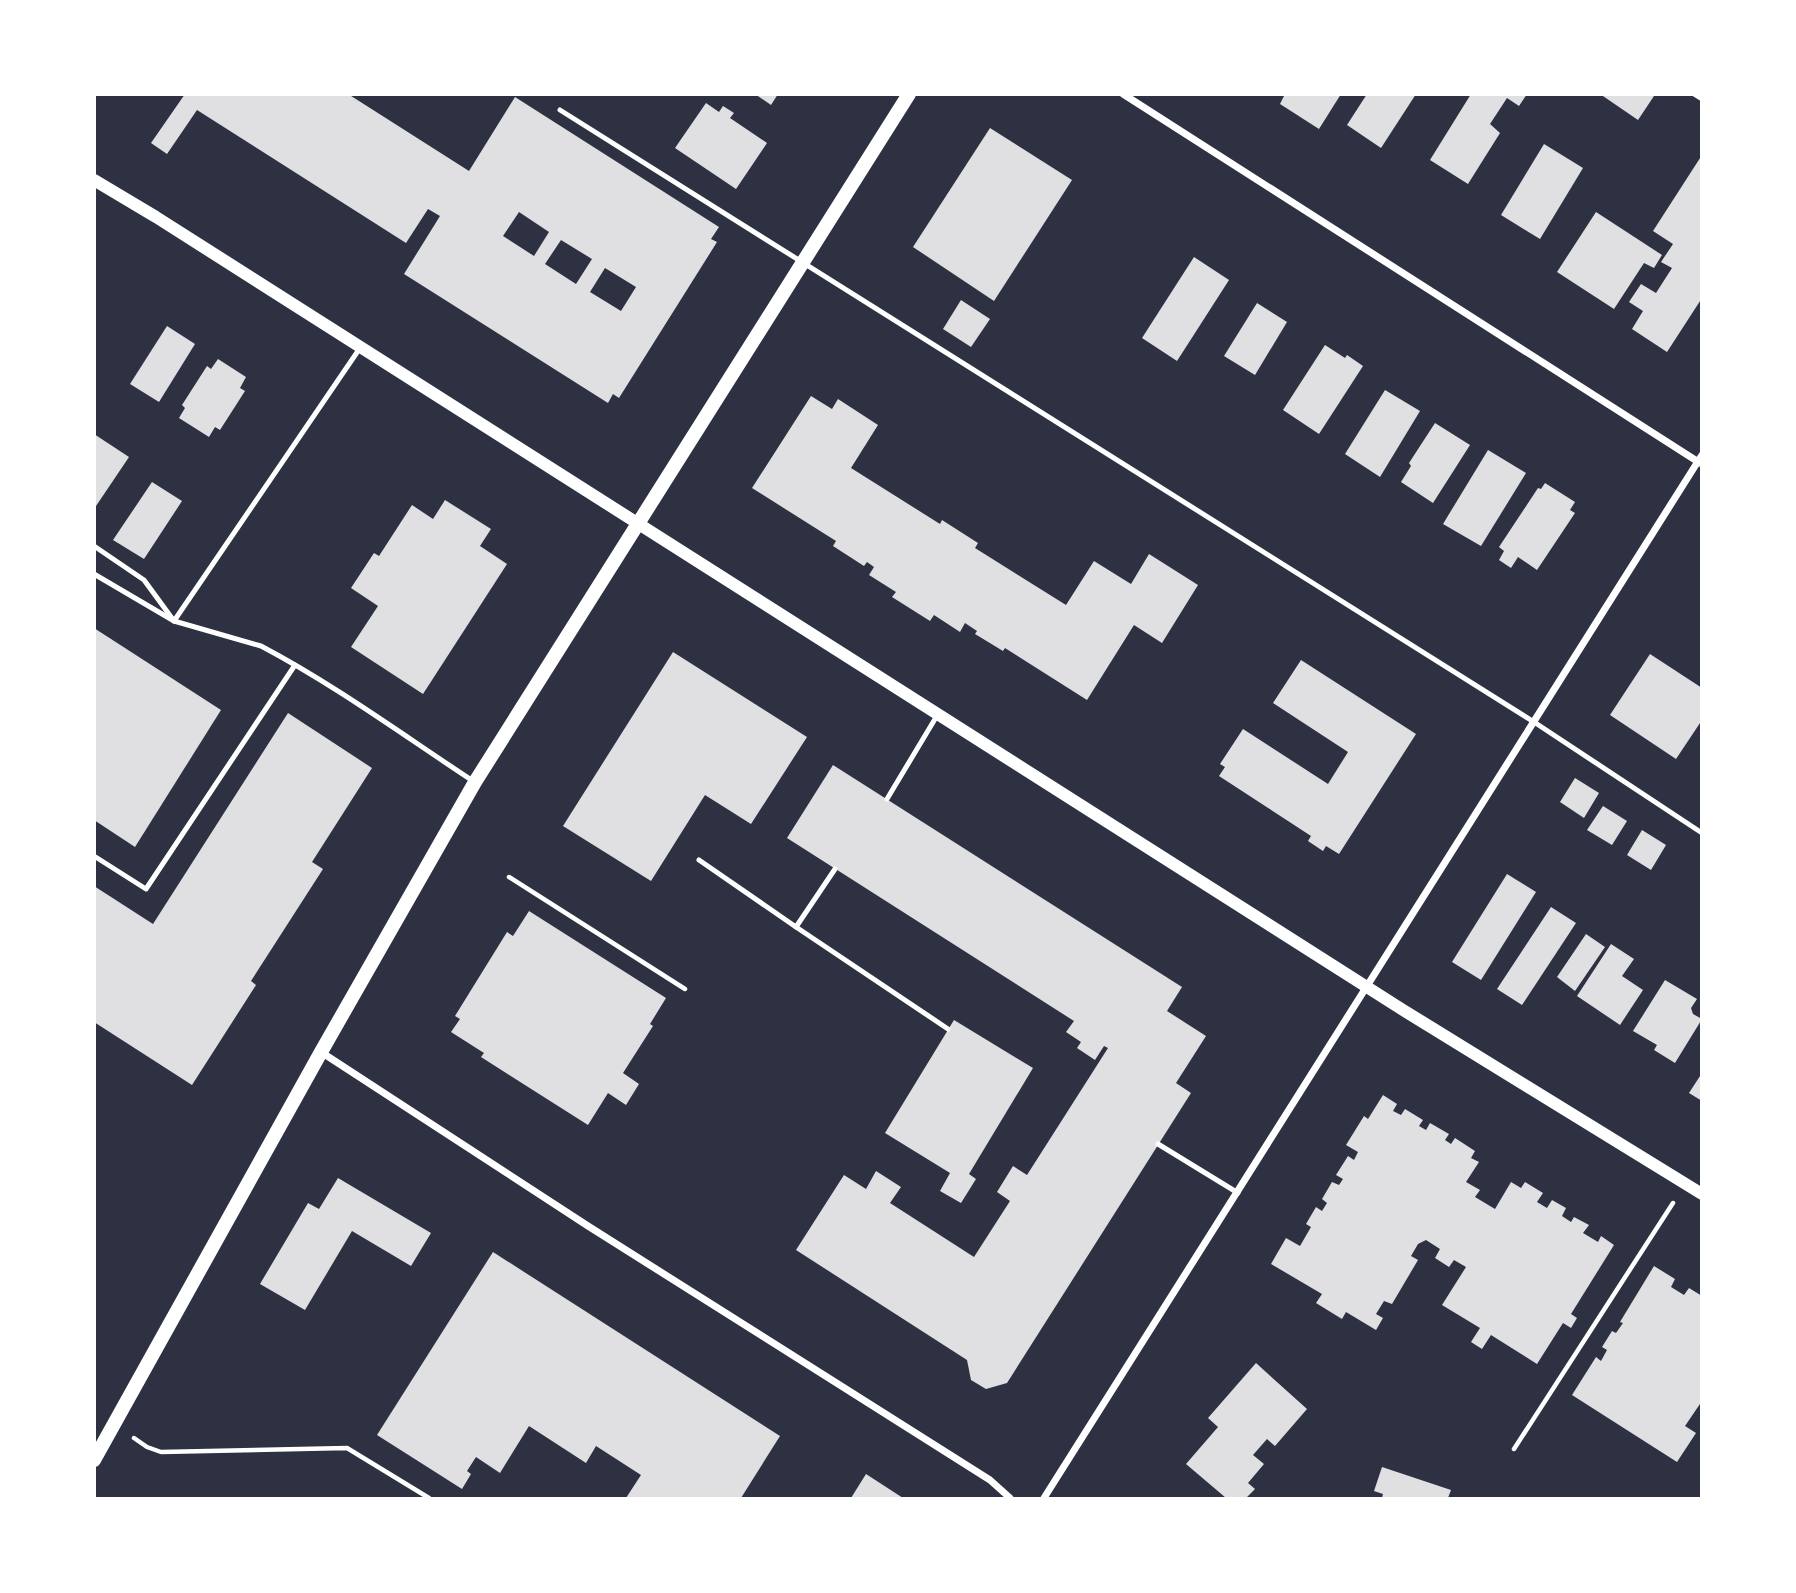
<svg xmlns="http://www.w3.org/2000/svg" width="1796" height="1593" viewBox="0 0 1796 1593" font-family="'Golos Text',sans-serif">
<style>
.building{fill:#e0e0e3;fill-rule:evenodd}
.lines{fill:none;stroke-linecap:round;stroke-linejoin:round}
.path{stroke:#fff;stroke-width:4.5}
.service{stroke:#fff;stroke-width:5}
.minor{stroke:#fff;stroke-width:7}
.tertiary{stroke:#fff;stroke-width:12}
.secondary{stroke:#fff;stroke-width:14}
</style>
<rect width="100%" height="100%" fill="#2d3142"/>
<!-- building -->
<g class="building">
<path d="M 185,94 L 348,94 L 469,171 L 515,97 L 719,227 L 711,239 L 717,242 L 619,398 L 613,394 L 608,403 L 404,274 L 440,216 L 428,209 L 406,243 L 197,110 L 167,154 L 151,143 ZM 519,212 L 549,232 L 534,256 L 503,236 ZM 561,240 L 592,259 L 576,284 L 545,264 ZM 605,268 L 636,287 L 621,311 L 590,292 Z"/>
<polygon points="755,94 778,94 771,105"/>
<polygon points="1285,94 1341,94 1319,129 1280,104"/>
<polygon points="1367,94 1416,94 1381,148 1347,125"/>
<polygon points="1471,94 1527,94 1519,106 1507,98 1490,124 1500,133 1468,184 1430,160"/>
<polygon points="1600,94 1653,94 1654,96 1638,120"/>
<polygon points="706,103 719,112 723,106 734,113 730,118 767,143 736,189 675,148"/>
<polygon points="990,128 1072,180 994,301 913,247"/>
<polygon points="1544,144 1583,168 1540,239 1501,215"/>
<polygon points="1702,155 1702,298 1667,352 1632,329 1643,311 1629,302 1641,284 1656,293 1672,268 1661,262 1673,244 1653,231"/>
<polygon points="1596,212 1662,255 1654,268 1644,263 1614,309 1557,272"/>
<polygon points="1194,257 1229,280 1177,361 1142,338"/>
<polygon points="961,300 990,319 971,347 943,329"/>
<polygon points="1257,303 1287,322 1255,375 1224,356"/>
<polygon points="167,326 195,344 159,402 130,384"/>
<polygon points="1325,345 1345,358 1347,355 1363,366 1319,434 1283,410"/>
<polygon points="218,359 246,377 240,388 245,391 220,430 215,427 209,437 179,418 185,408 182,405 207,366 211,369"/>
<polygon points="1385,390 1420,411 1380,477 1345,454"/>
<polygon points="811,396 832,409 838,399 878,425 851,468 940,524 942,520 978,543 975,548 1066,605 1094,561 1131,584 1149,554 1198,585 1162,643 1134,625 1087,700 1005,648 1003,651 975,634 977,631 965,623 960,632 934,615 930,621 892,597 896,592 869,575 874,567 867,562 864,566 833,546 836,541 752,488"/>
<polygon points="1435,423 1470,445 1433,503 1401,482 1411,466 1409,463"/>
<polygon points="94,434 129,457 94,509"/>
<polygon points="1488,450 1526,473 1481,546 1443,524"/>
<polygon points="152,482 182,501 144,559 113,540"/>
<polygon points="1545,483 1575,502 1570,510 1575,513 1537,570 1518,557 1511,568 1499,560 1504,551 1499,547 1538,488 1541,489"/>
<polygon points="445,500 491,529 480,546 507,564 423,694 351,647 378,606 351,588 374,553 379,556 412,505 433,519"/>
<polygon points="94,628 221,710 135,847 94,820"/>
<polygon points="673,652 807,737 751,824 705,795 651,881 563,826"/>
<polygon points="1650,654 1702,688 1702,720 1676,759 1610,715"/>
<polygon points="1301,660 1416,734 1339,854 1326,846 1323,851 1308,841 1311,836 1219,776 1225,767 1220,764 1243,729 1328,784 1348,752 1273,703"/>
<polygon points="288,713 372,768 312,862 323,869 251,981 256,985 192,1085 94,1022 94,886 153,924"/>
<polygon points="833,765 1182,987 1167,1011 1206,1036 1176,1083 1191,1093 1007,1383 986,1389 971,1380 967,1360 796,1250 844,1175 866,1189 876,1171 901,1187 890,1203 974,1257 1010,1201 997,1192 1013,1166 1027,1175 1108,1048 1104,1046 1095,1060 1077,1048 1081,1042 1066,1032 1074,1021 787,838"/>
<polygon points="1575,778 1599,793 1584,818 1560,802"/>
<polygon points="1603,806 1627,821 1612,845 1587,830"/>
<polygon points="1642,830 1666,845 1651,870 1627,855"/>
<polygon points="1507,874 1536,892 1481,980 1452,962"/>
<polygon points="1551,907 1576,923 1522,1005 1497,989"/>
<polygon points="529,911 666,998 650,1024 653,1026 623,1073 639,1084 626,1105 608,1093 588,1125 481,1057 484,1053 451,1032 460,1019 455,1016 507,932 513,936"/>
<polygon points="1586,934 1605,947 1575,991 1557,977"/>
<polygon points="1611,944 1634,959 1622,976 1643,990 1620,1025 1577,996"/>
<polygon points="1665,980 1697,999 1691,1008 1693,1014 1702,1019 1675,1063 1654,1050 1657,1045 1633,1031"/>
<polygon points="954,1020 1033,1068 969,1174 976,1179 961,1203 940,1191 950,1173 885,1133"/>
<polygon points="1702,1073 1702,1101 1689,1093"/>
<polygon points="1383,1095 1397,1104 1393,1111 1401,1115 1405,1109 1423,1120 1419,1126 1426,1130 1430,1123 1449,1134 1445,1140 1451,1144 1455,1138 1475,1151 1471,1158 1479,1162 1466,1182 1480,1190 1475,1197 1495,1209 1511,1182 1521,1188 1525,1182 1543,1193 1537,1202 1547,1208 1552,1200 1566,1208 1562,1216 1571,1222 1574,1217 1589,1225 1583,1233 1598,1242 1601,1236 1614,1245 1571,1314 1577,1318 1571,1328 1563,1323 1537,1364 1491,1335 1482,1349 1471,1342 1480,1328 1442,1305 1466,1267 1454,1260 1449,1267 1435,1258 1440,1249 1426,1240 1418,1244 1411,1256 1418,1260 1392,1304 1384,1301 1376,1314 1383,1318 1376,1330 1346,1312 1342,1319 1316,1303 1322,1294 1271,1264 1286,1238 1300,1246 1311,1227 1306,1224 1316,1207 1322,1211 1327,1203 1322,1199 1332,1182 1339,1185 1343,1179 1336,1175 1348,1156 1354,1160 1358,1152 1346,1145 1364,1116 1368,1119"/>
<polygon points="338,1178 431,1233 411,1266 352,1231 305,1310 260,1284 308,1203 319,1209"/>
<polygon points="493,1252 780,1436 741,1498 626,1498 641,1475 596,1446 586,1463 529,1426 500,1473 476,1457 467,1471 471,1474 462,1489 377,1435"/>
<polygon points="1654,1266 1675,1279 1671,1287 1684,1295 1689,1288 1702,1296 1702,1401 1685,1426 1696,1433 1677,1462 1572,1395 1596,1357 1601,1361 1607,1350 1602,1347 1612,1331 1616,1333 1623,1323 1620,1322"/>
<polygon points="1256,1363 1307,1409 1275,1446 1267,1439 1253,1455 1264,1464 1248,1483 1255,1489 1246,1498 1226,1498 1186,1464 1218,1427 1208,1418"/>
<polygon points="1382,1467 1451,1490 1448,1498 1382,1498 1383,1494 1374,1491"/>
<polygon points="866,1474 903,1498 851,1498"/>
</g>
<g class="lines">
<!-- path -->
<g class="path">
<polyline points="509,877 685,989"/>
<polyline points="134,1438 147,1447 161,1452 347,1448 429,1498"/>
<polyline points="1514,1449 1673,1203"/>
</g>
<!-- service -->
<g class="service">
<polyline points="1694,94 1702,99"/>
<polyline points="560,110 1534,722 1702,833"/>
<polyline points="94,546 144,580 174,621 360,348"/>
<path d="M 94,574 L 174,621 L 261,646 C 335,685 403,735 473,781"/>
<polyline points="887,799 938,714"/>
<polyline points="94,856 146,889 295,665"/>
<polyline points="699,860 796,927 835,869"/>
<polyline points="796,927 948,1029"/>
<polyline points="1158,1144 1238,1193"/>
</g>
<!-- minor -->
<g class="minor">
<polyline points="1123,94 1700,463"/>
<polyline points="321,1052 588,1226 990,1480 1010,1498"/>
<polyline points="1044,1498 1702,455"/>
</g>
<!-- tertiary -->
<polyline class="tertiary" points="94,180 156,217 1403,1010 1702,1194"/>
<!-- secondary -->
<polyline class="secondary" points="94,1460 321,1052 475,782 909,94"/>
</g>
<!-- border -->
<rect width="1796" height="1593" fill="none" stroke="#ffffff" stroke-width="192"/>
</svg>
